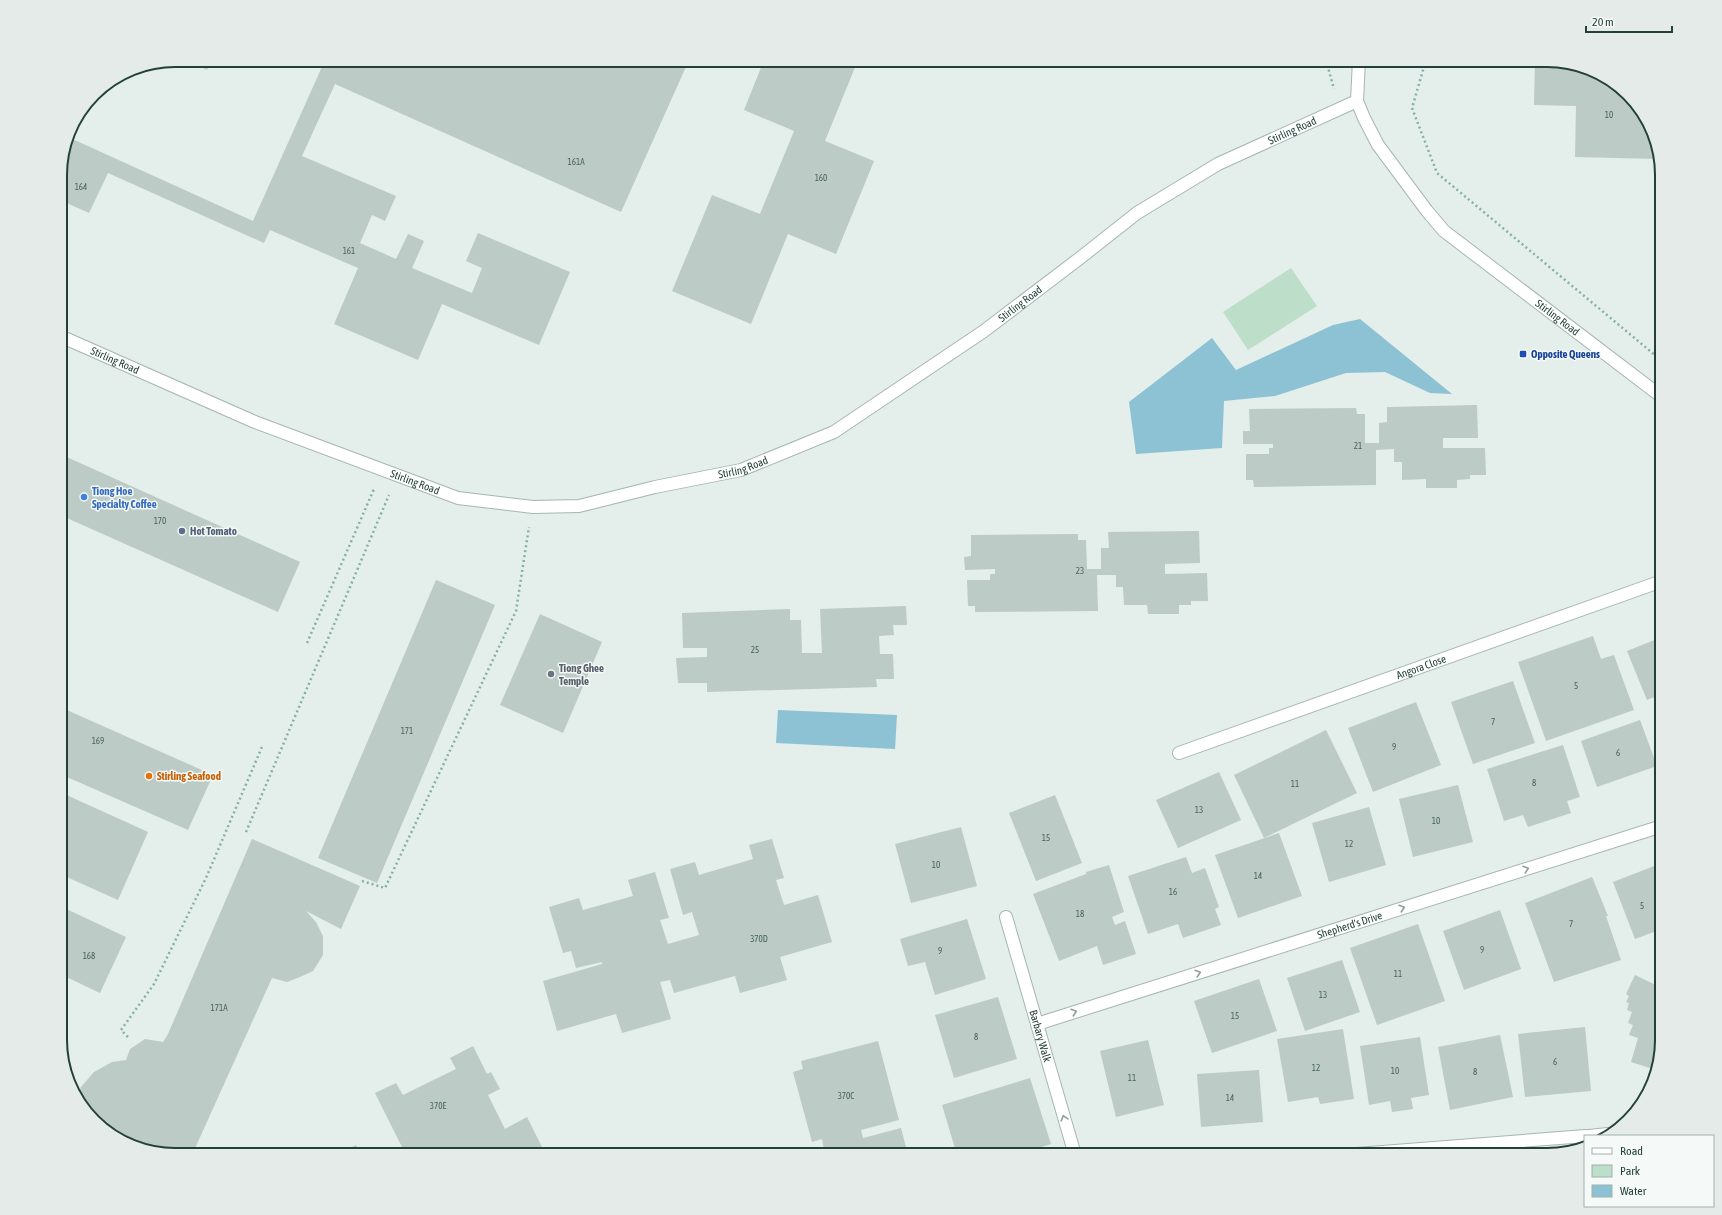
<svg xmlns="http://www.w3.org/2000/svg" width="1722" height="1215" viewBox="0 0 1722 1215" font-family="'Asap Condensed',sans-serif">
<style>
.green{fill:#bddfc9}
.water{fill:#8cc2d3}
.building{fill:#bccbc6}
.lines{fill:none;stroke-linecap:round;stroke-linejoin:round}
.street-casing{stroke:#a6b6b2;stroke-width:14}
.path{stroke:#84b1a7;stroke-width:2.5;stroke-dasharray:2 3;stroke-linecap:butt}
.street{stroke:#fff;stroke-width:12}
.oneway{stroke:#91a09c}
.transit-dot{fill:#1a4fb4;stroke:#f5faf8;stroke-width:1.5}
.shop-dot{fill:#3f7fe0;stroke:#f5faf8;stroke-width:1.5}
.service-dot{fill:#5c6f8a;stroke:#f5faf8;stroke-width:1.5}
.worship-dot{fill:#6b7280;stroke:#f5faf8;stroke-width:1.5}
.food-dot{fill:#e8710a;stroke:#f5faf8;stroke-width:1.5}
.labels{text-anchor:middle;stroke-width:3;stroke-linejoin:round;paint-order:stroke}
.number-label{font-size:9px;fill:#49635d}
.street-label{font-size:11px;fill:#23403a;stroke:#f5faf8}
.transit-label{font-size:11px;font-weight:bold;fill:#164399;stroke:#f5faf8;text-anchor:start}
.shop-label{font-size:11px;font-weight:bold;fill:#366cbe;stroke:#f5faf8;text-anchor:start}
.service-label{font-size:11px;font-weight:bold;fill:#4e5e75;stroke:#f5faf8;text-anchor:start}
.worship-label{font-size:11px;font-weight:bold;fill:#5b616d;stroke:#f5faf8;text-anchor:start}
.food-label{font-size:11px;font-weight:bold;fill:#c56008;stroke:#f5faf8;text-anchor:start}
.rim{fill:none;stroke:#23403a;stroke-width:2}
</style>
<rect width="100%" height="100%" fill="#e4eeea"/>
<!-- green -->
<polygon class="green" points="1291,268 1317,306 1248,350 1223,312"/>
<!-- water -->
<g class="water">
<polygon points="1360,319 1452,394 1430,393 1385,372 1346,373 1275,396 1224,401 1222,448 1136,454 1129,402 1212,338 1236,370 1333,325"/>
<polygon points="778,710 897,715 895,749 776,743"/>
</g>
<!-- building -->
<g class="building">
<polygon points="185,60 212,60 207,70"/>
<polygon points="325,60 689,60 621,212 335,84 302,156 396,196 385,221 372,215 360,243 396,259 408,234 424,241 412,268 472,293 482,268 466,261 478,233 570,272 539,345 442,304 418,360 334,324 358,268 270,230 264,243 108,173 89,213 60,200 60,168 68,137 253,221"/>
<polygon points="764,60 858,60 825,141 874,161 836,254 788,234 751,324 672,291 712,195 760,214 794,131 744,110"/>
<polygon points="1535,60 1547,60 1611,80 1650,124 1658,159 1575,157 1576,106 1534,105"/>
<polygon points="1477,405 1478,438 1443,438 1443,448 1485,448 1486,475 1470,475 1470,479 1457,480 1457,488 1426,488 1426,479 1402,480 1402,462 1394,462 1394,449 1376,450 1376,485 1254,487 1253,480 1246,480 1246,454 1269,454 1269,448 1273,448 1273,444 1243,444 1243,431 1250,431 1249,409 1356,408 1357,414 1365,414 1365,443 1379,443 1379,423 1387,422 1387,407"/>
<polygon points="60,454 300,562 278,612 60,515"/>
<polygon points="1199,531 1200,563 1165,564 1165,574 1207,573 1208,601 1191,601 1191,605 1179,605 1179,614 1148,614 1147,605 1124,605 1123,587 1116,587 1116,575 1097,575 1098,611 975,612 975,606 968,606 967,580 990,580 990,574 995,574 995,569 965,570 964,557 971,556 971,535 1078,534 1078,540 1086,540 1087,569 1101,569 1101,548 1109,548 1108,532"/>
<polygon points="436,580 495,605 377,883 318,858"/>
<polygon points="906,606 907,625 893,625 894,635 879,636 880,654 893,654 894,679 876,679 877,687 707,692 707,683 678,683 676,658 707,657 707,648 683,648 682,613 790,609 790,620 801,620 802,653 822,653 820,609"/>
<polygon points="540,614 602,642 563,733 500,705"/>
<polygon points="1593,636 1601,659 1614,655 1634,710 1546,741 1518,662"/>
<polygon points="1662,637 1662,694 1647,700 1627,651"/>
<polygon points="1513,681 1535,743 1473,764 1451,702"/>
<polygon points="1416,702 1441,765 1373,792 1348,728"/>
<polygon points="60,707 213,775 188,830 60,774"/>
<polygon points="1662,710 1662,731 1655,712"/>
<polygon points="1640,720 1657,766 1597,787 1581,741"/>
<polygon points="1326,730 1357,793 1264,838 1234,775"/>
<polygon points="1563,745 1580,797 1567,801 1571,813 1528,827 1523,815 1504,821 1487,769"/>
<polygon points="1219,772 1241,820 1178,848 1156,800"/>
<polygon points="1458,785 1473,842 1413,857 1399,799"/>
<polygon points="60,792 148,832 118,900 60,874"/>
<polygon points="1055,795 1082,863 1036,881 1009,813"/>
<polygon points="1369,807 1386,865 1329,882 1312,823"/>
<polygon points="961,827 977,886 911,903 895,844"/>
<polygon points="1279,833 1302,896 1238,918 1215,855"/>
<polygon points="252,839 360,886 341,929 306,911 316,922 323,936 323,955 313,971 300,977 287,982 272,978 192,1155 171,1148 165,1152 111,1135 77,1099 81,1087 94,1072 112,1062 126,1060 130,1049 145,1039 163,1042 168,1034"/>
<polygon points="772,839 784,878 776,880 784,905 818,895 832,942 780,957 787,980 740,993 735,976 674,993 670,980 660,982 671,1019 622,1033 616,1014 557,1031 543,981 602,964 602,962 576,968 571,951 563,953 549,907 579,898 583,910 633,896 628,880 655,872 669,918 660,920 668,944 699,935 692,912 683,915 670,869 695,862 699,875 753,859 749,845"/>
<polygon points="1186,857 1192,873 1205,868 1219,907 1215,909 1221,925 1183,938 1178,924 1148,934 1128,876"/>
<polygon points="1662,863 1662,929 1635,939 1613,882"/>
<polygon points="1109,865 1124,912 1112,917 1115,925 1125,921 1136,954 1103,965 1097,946 1059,961 1033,894 1086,874 1086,872"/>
<polygon points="1592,877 1608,916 1606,916 1621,960 1554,982 1525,903"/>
<polygon points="60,906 126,937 100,993 60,974"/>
<polygon points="1500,910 1521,969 1464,990 1443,931"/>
<polygon points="967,919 986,979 935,995 925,962 908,966 900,939"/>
<polygon points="1418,924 1445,1001 1377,1025 1350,948"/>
<polygon points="1342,960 1360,1012 1305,1031 1287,978"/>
<polygon points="1635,975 1662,988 1662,1040 1653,1069 1631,1062 1638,1038 1629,1035 1633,1025 1628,1023 1632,1012 1627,1010 1629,1003 1626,1002 1629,996 1626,994"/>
<polygon points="1259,979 1277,1031 1212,1053 1194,1001"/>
<polygon points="998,997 1017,1059 954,1078 935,1015"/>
<polygon points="1585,1027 1591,1091 1525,1097 1518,1034"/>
<polygon points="1343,1029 1354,1099 1320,1104 1318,1097 1288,1102 1277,1039"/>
<polygon points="1500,1035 1513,1097 1450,1110 1438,1047"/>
<polygon points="1420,1037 1429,1095 1411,1098 1413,1109 1392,1112 1390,1101 1369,1105 1360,1046"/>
<polygon points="1148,1040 1164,1105 1116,1117 1100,1051"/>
<polygon points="878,1041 899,1120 861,1130 863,1138 901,1128 908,1155 816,1155 815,1152 824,1150 822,1139 812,1142 793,1072 803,1069 801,1061"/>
<polygon points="473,1046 487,1074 491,1072 500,1089 488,1095 505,1129 527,1117 546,1155 406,1155 375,1093 396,1083 403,1095 456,1069 450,1058"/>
<polygon points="1259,1070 1263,1122 1201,1127 1197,1074"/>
<polygon points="1030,1078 1051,1144 1016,1155 957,1155 942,1105"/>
<polygon points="356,1145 362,1155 336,1155"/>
</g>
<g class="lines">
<defs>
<g id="street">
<path id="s1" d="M 1359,60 L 1357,101 L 1364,118 L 1378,145 L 1427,211 L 1444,231 L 1662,397"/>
<path id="s2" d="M 60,336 L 255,422 L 458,498 L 533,507 L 579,506 L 655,487 L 741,470 L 834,432 L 984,331 L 1080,258 L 1137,213 L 1218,164 L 1357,101"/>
<path id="s3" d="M 1179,753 L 1662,581"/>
<path id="s4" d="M 1006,917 L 1075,1155"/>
<path id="s5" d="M 1037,1024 L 1662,826"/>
<polyline points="1589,1136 1608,1134"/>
<polyline points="1344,1155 1585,1136"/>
</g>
</defs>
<!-- street casing -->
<use href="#street" class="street-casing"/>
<!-- path -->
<g class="path">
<polyline points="1262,60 1264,60"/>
<polyline points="1280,60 1290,64 1292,60"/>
<polyline points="1326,60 1334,89"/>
<polyline points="1426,60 1412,108 1437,173 1662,361"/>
<polyline points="307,643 374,489"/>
<polyline points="246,832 389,495"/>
<polyline points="362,881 385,888 516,611 529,527"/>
<polyline points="128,1037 121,1030 154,984 206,878 262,747"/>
</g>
<!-- street -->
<use href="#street" class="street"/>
</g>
<!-- one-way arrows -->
<defs><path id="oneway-chevron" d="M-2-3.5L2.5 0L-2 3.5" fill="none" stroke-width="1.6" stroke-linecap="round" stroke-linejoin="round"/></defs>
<g class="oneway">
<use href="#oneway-chevron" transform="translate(1526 869) rotate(-18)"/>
<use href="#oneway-chevron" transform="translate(1402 908) rotate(-18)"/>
<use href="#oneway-chevron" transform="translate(1198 973) rotate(-18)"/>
<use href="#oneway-chevron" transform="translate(1074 1012) rotate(-18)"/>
<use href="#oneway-chevron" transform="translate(1064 1118) rotate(-106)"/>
</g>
<!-- markers -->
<rect class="transit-dot" x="1519" y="350" width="8" height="8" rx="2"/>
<circle class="shop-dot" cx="84" cy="497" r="4"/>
<circle class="service-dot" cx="182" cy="531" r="4"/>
<circle class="worship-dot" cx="551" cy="674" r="4"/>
<circle class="food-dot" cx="149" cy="776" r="4"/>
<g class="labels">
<!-- number labels -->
<g class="number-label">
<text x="1609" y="118">10</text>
<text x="576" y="165">161A</text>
<text x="821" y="181">160</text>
<text x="81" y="190">164</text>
<text x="349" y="254">161</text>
<text x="1358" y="449">21</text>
<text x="160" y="524">170</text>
<text x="1080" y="574">23</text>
<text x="755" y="653">25</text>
<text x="1576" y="689">5</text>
<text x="1493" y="725">7</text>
<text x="407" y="734">171</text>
<text x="98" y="744">169</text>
<text x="1394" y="750">9</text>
<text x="1618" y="756">6</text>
<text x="1534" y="786">8</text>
<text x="1295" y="787">11</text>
<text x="1199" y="813">13</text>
<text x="1436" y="824">10</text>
<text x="1046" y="841">15</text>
<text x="1349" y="847">12</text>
<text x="936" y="868">10</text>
<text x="1258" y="879">14</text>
<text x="1173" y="895">16</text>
<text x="1642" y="909">5</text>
<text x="1080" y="917">18</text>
<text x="1571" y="927">7</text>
<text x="759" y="942">370D</text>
<text x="1482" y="953">9</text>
<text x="940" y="954">9</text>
<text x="89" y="959">168</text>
<text x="1398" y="977">11</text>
<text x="1323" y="998">13</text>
<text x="219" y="1011">171A</text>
<text x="1235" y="1019">15</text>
<text x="976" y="1040">8</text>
<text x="1555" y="1065">6</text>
<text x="1316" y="1071">12</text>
<text x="1395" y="1074">10</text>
<text x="1475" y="1075">8</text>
<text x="1132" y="1081">11</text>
<text x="846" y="1099">370C</text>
<text x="1230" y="1101">14</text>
<text x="438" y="1109">370E</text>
</g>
<!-- street labels -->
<g class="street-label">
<text dy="4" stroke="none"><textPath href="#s2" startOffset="1368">Stirling Road</textPath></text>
<text dy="4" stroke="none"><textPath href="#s2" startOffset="1044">Stirling Road</textPath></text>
<text dy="4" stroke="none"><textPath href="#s1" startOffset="341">Stirling Road</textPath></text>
<text dy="4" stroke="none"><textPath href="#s2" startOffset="60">Stirling Road</textPath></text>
<text dy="4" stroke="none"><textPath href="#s2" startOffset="720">Stirling Road</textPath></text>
<text dy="4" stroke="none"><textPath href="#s2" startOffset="384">Stirling Road</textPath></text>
<text dy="4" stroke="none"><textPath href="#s3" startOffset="257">Angora Close</textPath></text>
<text dy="4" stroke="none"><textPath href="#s5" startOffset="328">Shepherd's Drive</textPath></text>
<text dy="4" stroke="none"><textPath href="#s4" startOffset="124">Barbary Walk</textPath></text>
</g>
<!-- transit labels -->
<g class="transit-label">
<text x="1531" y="358">Opposite Queens</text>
</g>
<!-- shop labels -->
<g class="shop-label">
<text x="92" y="495">Tiong Hoe<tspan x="92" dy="13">Specialty Coffee</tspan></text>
</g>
<!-- service labels -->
<g class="service-label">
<text x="190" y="535">Hot Tomato</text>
</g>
<!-- worship labels -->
<g class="worship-label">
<text x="559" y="672">Tiong Ghee<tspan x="559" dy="13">Temple</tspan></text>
</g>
<!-- food labels -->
<g class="food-label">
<text x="157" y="780">Stirling Seafood</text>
</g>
</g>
<!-- crop -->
<path d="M0 0H1722V1215H0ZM175 67H1547A108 108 0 0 1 1655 175V1040A108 108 0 0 1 1547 1148H175A108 108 0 0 1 67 1040V175A108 108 0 0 1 175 67Z" fill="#e4ebe9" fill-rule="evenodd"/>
<path class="rim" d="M175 67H1547A108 108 0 0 1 1655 175V1040A108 108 0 0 1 1547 1148H175A108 108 0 0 1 67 1040V175A108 108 0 0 1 175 67Z"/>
<!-- legend -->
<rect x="1584" y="1135" width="130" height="72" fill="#f5faf8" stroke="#a1b0ac"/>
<rect x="1592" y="1148" width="20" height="6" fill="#ffffff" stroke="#a1b0ac"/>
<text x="1620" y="1155" font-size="12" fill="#23403a">Road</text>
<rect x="1592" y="1165" width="20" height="12" fill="#bddfc9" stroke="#a1b0ac"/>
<text x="1620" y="1175" font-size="12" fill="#23403a">Park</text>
<rect x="1592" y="1185" width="20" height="12" fill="#8cc2d3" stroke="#a1b0ac"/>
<text x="1620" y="1195" font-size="12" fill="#23403a">Water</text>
<!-- scale -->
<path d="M1586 26v6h86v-6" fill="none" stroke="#23403a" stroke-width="2"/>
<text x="1592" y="26" font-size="12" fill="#23403a" stroke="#f5faf8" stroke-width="3" paint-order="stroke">20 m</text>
</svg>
